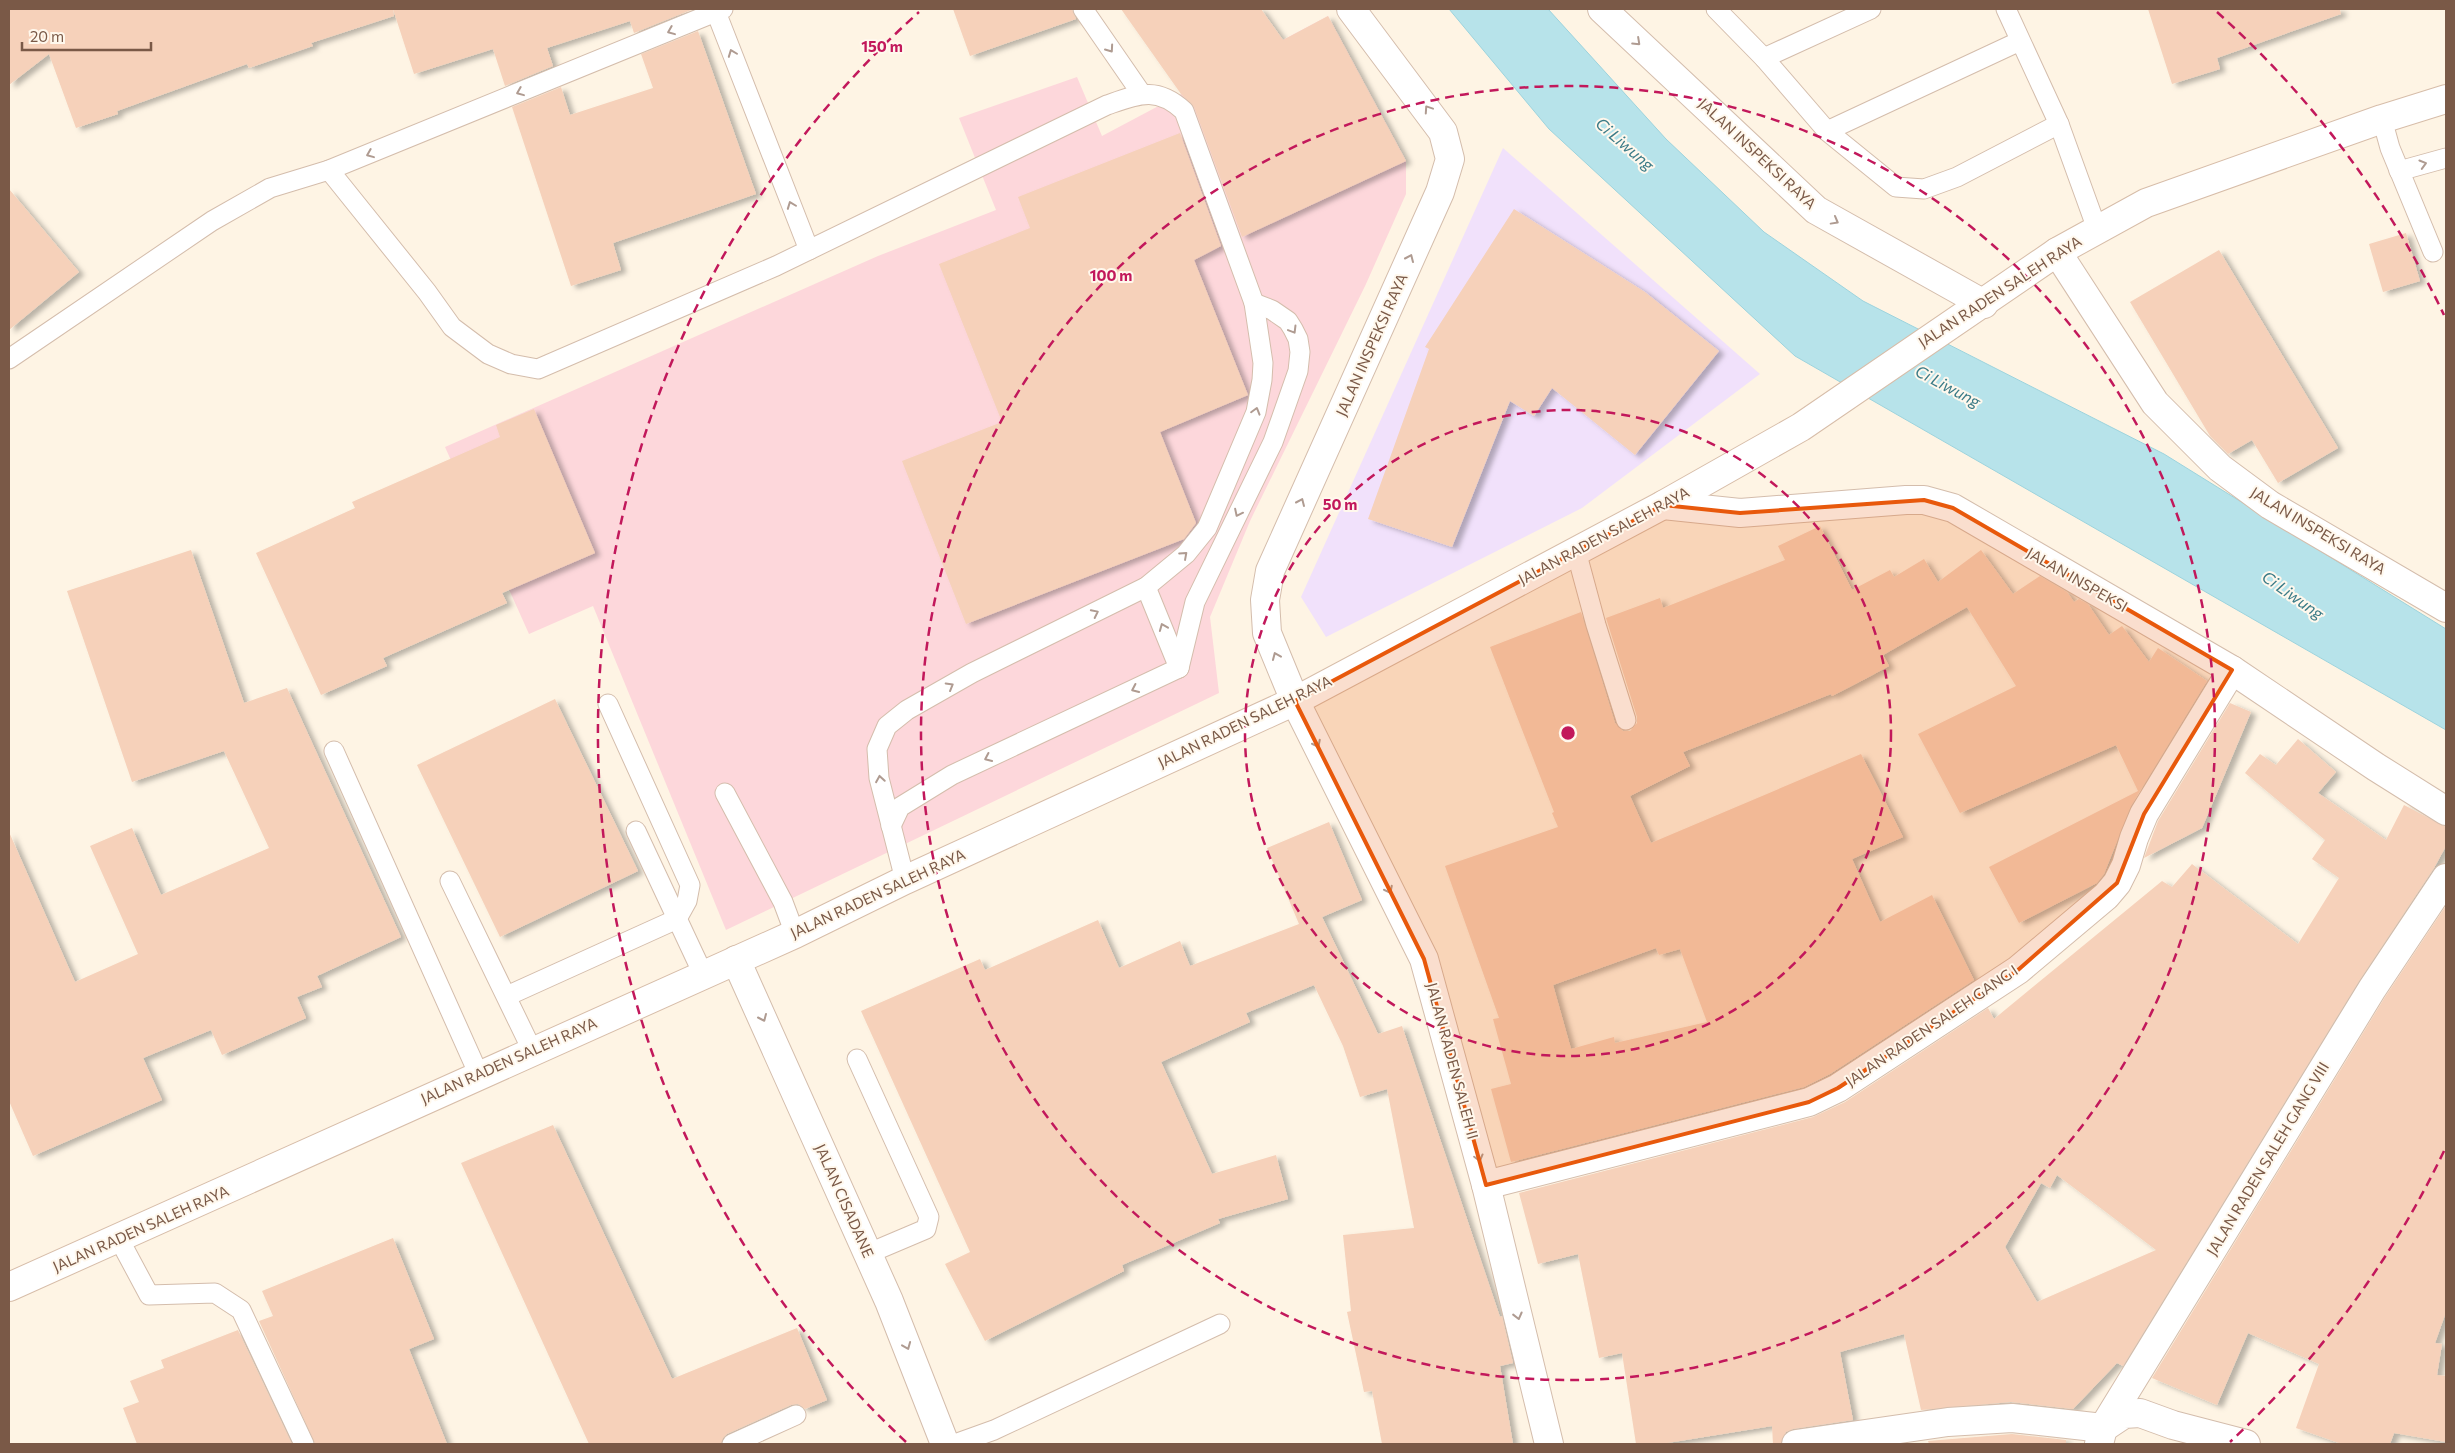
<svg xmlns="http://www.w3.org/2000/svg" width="2455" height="1453" viewBox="0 0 2455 1453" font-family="Commissioner,sans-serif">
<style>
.education{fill:#f1e1fb}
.medical{fill:#fdd7db}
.water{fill:#b7e3ea;stroke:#9cd3dd}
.building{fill:#f6d1ba;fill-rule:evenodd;filter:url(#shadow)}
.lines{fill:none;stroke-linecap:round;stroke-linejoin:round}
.service-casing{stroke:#d4bdac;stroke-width:21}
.minor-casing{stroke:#d4bdac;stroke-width:30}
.tertiary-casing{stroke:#d4bdac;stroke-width:30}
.secondary-casing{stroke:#d7bda9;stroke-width:30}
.service{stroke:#fff;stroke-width:19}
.minor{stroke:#fff;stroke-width:28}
.tertiary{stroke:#fff;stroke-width:28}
.secondary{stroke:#fff;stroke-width:28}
.oneway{stroke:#af9b91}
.marked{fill:#e8590c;fill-opacity:0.2;stroke:#e8590c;stroke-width:4;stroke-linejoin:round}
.ring{fill:none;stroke:#c2185b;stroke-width:2.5;stroke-dasharray:9 6}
.labels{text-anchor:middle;stroke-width:4;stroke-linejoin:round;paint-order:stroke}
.street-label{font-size:15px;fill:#7a5947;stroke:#fff8ed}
.water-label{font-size:16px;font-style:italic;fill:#3b7b87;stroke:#fff8ed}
.centre{fill:#c2185b;stroke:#fff8ed;stroke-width:2.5}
.ring-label{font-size:15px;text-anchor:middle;font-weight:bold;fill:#c2185b;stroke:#fff8ed;stroke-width:4;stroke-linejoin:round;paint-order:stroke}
</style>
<defs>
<filter id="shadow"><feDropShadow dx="5.5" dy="3" stdDeviation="2.5" flood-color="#0004"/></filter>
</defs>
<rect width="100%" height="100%" fill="#fef4e4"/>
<!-- education -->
<polygon class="education" points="1503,148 1760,374 1582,508 1326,637 1301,597"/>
<!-- medical -->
<polygon class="medical" points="1328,16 1406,161 1406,194 1366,284 1250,521 1210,617 1219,693 726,930 593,606 529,634 445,447 878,256 996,210 959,118 1077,77 1102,136"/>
<!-- water -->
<polygon class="water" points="1449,9 1548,9 1666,139 1764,232 1863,301 2164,454 2446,629 2446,730 1795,356 1549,129"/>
<!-- building -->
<g class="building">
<polygon points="9,9 690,9 691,10 634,33 630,21 547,48 553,66 505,86 493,49 414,74 393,9 394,16 311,43 313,46 249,68 247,64 117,111 118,114 76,128 49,54 9,85"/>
<polygon points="953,9 1072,9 1076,19 970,56"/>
<polygon points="1121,9 1261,9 1283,40 1328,16 1406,161 1242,237 1194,107 1181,94"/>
<polygon points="2148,9 2340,9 2341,14 2217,58 2220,69 2172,84"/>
<polygon points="698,31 756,194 613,243 621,270 571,286 512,107 561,87 570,115 653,88 641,54"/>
<polygon points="1180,133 1221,246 1194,260 1248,395 1160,432 1196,523 1184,539 966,624 902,461 1002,422 939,264 1030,228 1018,197"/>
<polygon points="9,189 79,272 9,330"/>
<polygon points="1514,209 1645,292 1719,351 1635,455 1552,388 1534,416 1510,401 1452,547 1368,519 1429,349 1425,347"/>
<polygon points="2406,233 2420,281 2383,292 2369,244"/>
<polygon points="2219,250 2338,448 2278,483 2252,440 2228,454 2210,436 2130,302"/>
<polygon points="534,409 595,553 502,593 507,603 383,658 387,666 321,695 256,553 355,508 352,502 500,437 496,425"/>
<path d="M 1820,526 L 1852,590 L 1890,570 L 1894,577 L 1924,559 L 1938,582 L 1981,550 L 2013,594 L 2040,576 L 2067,592 L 2074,602 L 2079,599 L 2088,604 L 2109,635 L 2122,626 L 2149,662 L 2158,648 L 2207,681 L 2131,806 L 2104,874 L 2097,883 L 2019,923 L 1989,867 L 2138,791 L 2116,745 L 1960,813 L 1918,734 L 2016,686 L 1967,607 L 1883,655 L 1889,666 L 1865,679 L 1832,696 L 1831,694 L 1683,752 L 1690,766 L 1630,796 L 1651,843 L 1861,754 L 1903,837 L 1852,859 L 1880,922 L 1932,895 L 1974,980 L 1830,1074 L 1804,1087 L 1511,1162 L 1491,1089 L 1511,1084 L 1493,1019 L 1499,1018 L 1445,866 L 1558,827 L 1552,813 L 1554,812 L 1490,647 L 1581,612 L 1615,723 L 1623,731 L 1630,731 L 1637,723 L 1637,717 L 1606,618 L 1660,598 L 1663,608 L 1785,560 L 1778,546 ZM 1656,948 L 1659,955 L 1680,949 L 1707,1022 L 1615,1043 L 1614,1037 L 1571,1049 L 1553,985 Z"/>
<polygon points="191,550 244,703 287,688 401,937 317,976 322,987 297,997 306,1018 222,1055 211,1030 143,1058 162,1100 33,1156 9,1101 9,832 75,982 138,954 90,846 132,828 161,895 269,848 224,751 132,782 67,591"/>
<polygon points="555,699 638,871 500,937 417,765"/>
<polygon points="2230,703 2251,712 2202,828 2144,858 2158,821"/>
<path d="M 2298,739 L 2336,772 L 2318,793 L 2386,840 L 2404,805 L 2446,827 L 2446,846 L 2434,868 L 2359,981 L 2123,1366 L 2117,1363 L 2073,1409 L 2011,1402 L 1921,1410 L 1904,1334 L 1840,1352 L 1853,1420 L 1793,1429 L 1786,1432 L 1781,1444 L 1773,1444 L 1772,1426 L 1661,1444 L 1636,1444 L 1622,1353 L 1599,1358 L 1578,1254 L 1538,1264 L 1519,1193 L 1813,1117 L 1845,1102 L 1988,1008 L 1994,1019 L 2162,881 L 2172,887 L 2192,864 L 2298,944 L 2339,878 L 2312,859 L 2325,840 L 2245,773 L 2260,754 L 2276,765 ZM 2057,1175 L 2156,1250 L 2037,1302 L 2005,1247 L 2041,1183 L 2050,1188 Z"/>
<polygon points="1329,822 1362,900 1322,917 1378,1034 1402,1026 1500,1317 1502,1316 1513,1363 1500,1366 1513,1444 1382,1444 1372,1391 1364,1392 1347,1312 1351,1311 1343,1235 1414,1228 1387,1089 1360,1097 1343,1046 1314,985 1246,1013 1250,1022 1161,1062 1212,1174 1276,1155 1288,1199 1218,1219 1220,1223 1122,1265 1124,1271 985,1341 945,1264 970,1252 861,1011 980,959 985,970 1098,920 1119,968 1180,941 1190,966 1299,924 1267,848"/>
<polygon points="2445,907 2446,1312 2435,1343 2442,1344 2437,1375 2446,1376 2446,1442 2394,1433 2390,1444 2342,1444 2296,1428 2319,1364 2248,1333 2217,1405 2152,1378 2385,997"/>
<polygon points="553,1125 672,1379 797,1328 827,1400 805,1409 798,1404 791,1405 727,1434 723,1438 721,1444 589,1444 461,1163"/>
<polygon points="393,1238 434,1339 409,1349 447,1444 315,1444 259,1321 273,1316 262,1291"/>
<polygon points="238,1330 292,1444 137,1444 123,1408 139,1402 130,1381 164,1368 161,1360"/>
<polygon points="2012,1434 2066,1440 2066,1444 1929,1444 1928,1441"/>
</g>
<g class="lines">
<defs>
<g id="service">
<polyline points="1083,9 1141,93"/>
<polyline points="1716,9 1764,58 1827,131 1896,187 1924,189 1957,177 2059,124"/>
<polyline points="2006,9 2059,124 2097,229"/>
<polyline points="716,12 809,250"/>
<polyline points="1764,58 1871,9"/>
<polyline points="2382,119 2390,148 2433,252"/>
<polyline points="1827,131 2020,41"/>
<polyline points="329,170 723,9"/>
<polyline points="2399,171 2446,158"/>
<path d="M 9,359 L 212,221 L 270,188 L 329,170 L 427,292 L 452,327 L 488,354 L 511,364 L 538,369 L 776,266 L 1107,105 C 1139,94 1157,86 1184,111 L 1254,303 L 1263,363 L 1262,380 L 1256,412 L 1207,528 L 1186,554 L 1146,587 L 972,673 L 907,710 L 887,726 L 877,749 L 879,778 L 905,880"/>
<polyline points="1576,551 1596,625 1626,720"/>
<polyline points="1146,587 1179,668"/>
<polyline points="1179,668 1195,602 1273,442 1298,371 1300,352 1298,339 1293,329 1288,321 1272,310 1254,303"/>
<polyline points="334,751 479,1075"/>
<polyline points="725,793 783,902 795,934"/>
<polyline points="891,826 900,807 952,775 1179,668"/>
<polyline points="636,831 703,974"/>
<polyline points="450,881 532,1050"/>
<polyline points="507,996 677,919 687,901 690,885 608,704"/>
<polyline points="857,1059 929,1217 926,1229 867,1254"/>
<polyline points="119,1239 149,1295 215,1293 241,1310 304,1444"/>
<polyline points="732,1444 796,1415"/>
<polyline points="955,1444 994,1430 1220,1324"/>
</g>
<g id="minor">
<polyline points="2057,252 2155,403 2220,468 2270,505 2446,608"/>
<polyline points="1663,505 1740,513 1906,500 1924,500 1953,508 2232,670 2376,767 2446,811"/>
<polyline points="1295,701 1424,959 1486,1185 1549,1444"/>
<polyline points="736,960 889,1301 945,1444"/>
<polyline points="1486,1185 1809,1102 1838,1088 2018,970 2106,896 2117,883 2126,865 2134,838 2144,814 2232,670"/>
<polyline points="1796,1444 1948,1422 2012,1418 2103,1428 2124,1414 2140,1413 2173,1425 2246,1444"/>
<polyline points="2099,1444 2103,1428 2372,989 2446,878"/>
</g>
<g id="tertiary">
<polyline points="1602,9 1816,210 1984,304"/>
<polyline points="1295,701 1267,633 1265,600 1270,571 1440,192 1450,159 1443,132 1351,9"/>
</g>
<polyline id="secondary" points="9,1287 795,934 905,880 1295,701 1663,505 1801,427 2057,252 2146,203 2382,119 2446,99"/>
</defs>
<!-- service casing -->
<use href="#service" class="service-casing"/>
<!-- minor casing -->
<use href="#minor" class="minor-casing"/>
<!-- tertiary casing -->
<use href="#tertiary" class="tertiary-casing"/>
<!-- secondary casing -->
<use href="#secondary" class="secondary-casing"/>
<!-- service -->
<use href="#service" class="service"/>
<!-- minor -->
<use href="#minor" class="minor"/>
<!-- tertiary -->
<use href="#tertiary" class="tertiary"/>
<!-- secondary -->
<use href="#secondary" class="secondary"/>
</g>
<!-- one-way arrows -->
<defs><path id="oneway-chevron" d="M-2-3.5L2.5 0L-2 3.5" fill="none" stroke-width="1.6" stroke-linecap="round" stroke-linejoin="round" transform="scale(1.25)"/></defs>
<g class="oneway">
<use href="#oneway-chevron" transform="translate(671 31) rotate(158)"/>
<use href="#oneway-chevron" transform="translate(1637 42) rotate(43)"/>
<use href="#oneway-chevron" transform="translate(1110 49) rotate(55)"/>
<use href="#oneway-chevron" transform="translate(732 53) rotate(-111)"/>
<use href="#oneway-chevron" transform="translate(520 92) rotate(158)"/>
<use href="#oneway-chevron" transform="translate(1428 109) rotate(-124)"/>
<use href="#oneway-chevron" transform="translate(370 154) rotate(158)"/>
<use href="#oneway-chevron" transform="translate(2423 164) rotate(-16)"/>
<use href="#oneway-chevron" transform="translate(791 205) rotate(-111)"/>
<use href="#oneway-chevron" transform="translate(1835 221) rotate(29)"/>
<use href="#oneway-chevron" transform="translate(1410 258) rotate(-66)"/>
<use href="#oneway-chevron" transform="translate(1293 330) rotate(59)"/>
<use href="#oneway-chevron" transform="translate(1256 411) rotate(-74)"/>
<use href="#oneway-chevron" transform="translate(1301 502) rotate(-66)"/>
<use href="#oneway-chevron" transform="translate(1238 513) rotate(116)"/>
<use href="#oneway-chevron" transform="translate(1184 555) rotate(-42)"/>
<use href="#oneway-chevron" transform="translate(1095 613) rotate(-26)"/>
<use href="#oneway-chevron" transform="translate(1163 627) rotate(-112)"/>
<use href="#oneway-chevron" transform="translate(1276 656) rotate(-113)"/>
<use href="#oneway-chevron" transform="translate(950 686) rotate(-30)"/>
<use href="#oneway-chevron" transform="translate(1135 689) rotate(155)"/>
<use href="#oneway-chevron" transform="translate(1317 744) rotate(63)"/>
<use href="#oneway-chevron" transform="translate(988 758) rotate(155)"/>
<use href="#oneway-chevron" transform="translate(880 779) rotate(-99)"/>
<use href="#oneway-chevron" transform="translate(1389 890) rotate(63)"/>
<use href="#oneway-chevron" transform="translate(763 1018) rotate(66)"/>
<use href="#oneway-chevron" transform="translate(1479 1158) rotate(75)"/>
<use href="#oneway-chevron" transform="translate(1518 1316) rotate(76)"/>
<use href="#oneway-chevron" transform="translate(907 1346) rotate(68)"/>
</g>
<!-- marked area -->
<path class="marked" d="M 1924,500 L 1953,508 L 2232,670 L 2144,814 L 2117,883 L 2018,970 L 1838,1088 L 1809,1102 L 1486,1185 L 1424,959 L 1295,701 L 1663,505 L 1740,513 Z"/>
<!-- distance rings -->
<g class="ring">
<circle cx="1568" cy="733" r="323"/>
<circle cx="1568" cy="733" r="647"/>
<path d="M2444 1151A970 970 0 0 1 2230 1442M906 1442A970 970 0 0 1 919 12M2217 12A970 970 0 0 1 2444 315"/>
</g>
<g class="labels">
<!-- street labels -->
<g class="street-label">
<text transform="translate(1757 154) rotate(43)" y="5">JALAN INSPEKSI RAYA</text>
<text transform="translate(2000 292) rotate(-33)" y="5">JALAN RADEN SALEH RAYA</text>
<text transform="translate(1372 345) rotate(-66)" y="5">JALAN INSPEKSI RAYA</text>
<text transform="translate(2318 531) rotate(31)" y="5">JALAN INSPEKSI RAYA</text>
<text transform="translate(1604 536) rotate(-28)" y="5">JALAN RADEN SALEH RAYA</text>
<text transform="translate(2077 580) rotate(30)" y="5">JALAN INSPEKSI</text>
<text transform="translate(1245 722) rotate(-26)" y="5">JALAN RADEN SALEH RAYA</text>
<text transform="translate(878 894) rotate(-25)" y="5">JALAN RADEN SALEH RAYA</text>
<text transform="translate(1932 1026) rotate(-34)" y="5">JALAN RADEN SALEH GANG I</text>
<text transform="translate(509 1061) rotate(-24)" y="5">JALAN RADEN SALEH RAYA</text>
<text transform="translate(1452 1061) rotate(75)" y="5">JALAN RADEN SALEH II</text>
<text transform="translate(2268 1159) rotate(-59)" y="5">JALAN RADEN SALEH GANG VIII</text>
<text transform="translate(844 1201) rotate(66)" y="5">JALAN CISADANE</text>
<text transform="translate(141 1229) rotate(-24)" y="5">JALAN RADEN SALEH RAYA</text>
</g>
<!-- water labels -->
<g class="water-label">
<text transform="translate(1625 144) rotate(41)" y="6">Ci Liwung</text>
<text transform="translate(1948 386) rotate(28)" y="6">Ci Liwung</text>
<text transform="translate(2293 595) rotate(35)" y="6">Ci Liwung</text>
</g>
</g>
<circle cx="1568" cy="733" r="8" class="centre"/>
<g class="ring-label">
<text x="882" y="52">150 m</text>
<text x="1111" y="281">100 m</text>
<text x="1340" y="510">50 m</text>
</g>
<!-- border -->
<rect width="2455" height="1453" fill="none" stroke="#7a5947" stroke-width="20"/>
<!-- scale -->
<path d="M22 42v8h129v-8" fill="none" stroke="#7a5947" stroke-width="2.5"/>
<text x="30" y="42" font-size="15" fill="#7a5947" stroke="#fff8ed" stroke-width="4" paint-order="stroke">20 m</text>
</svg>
